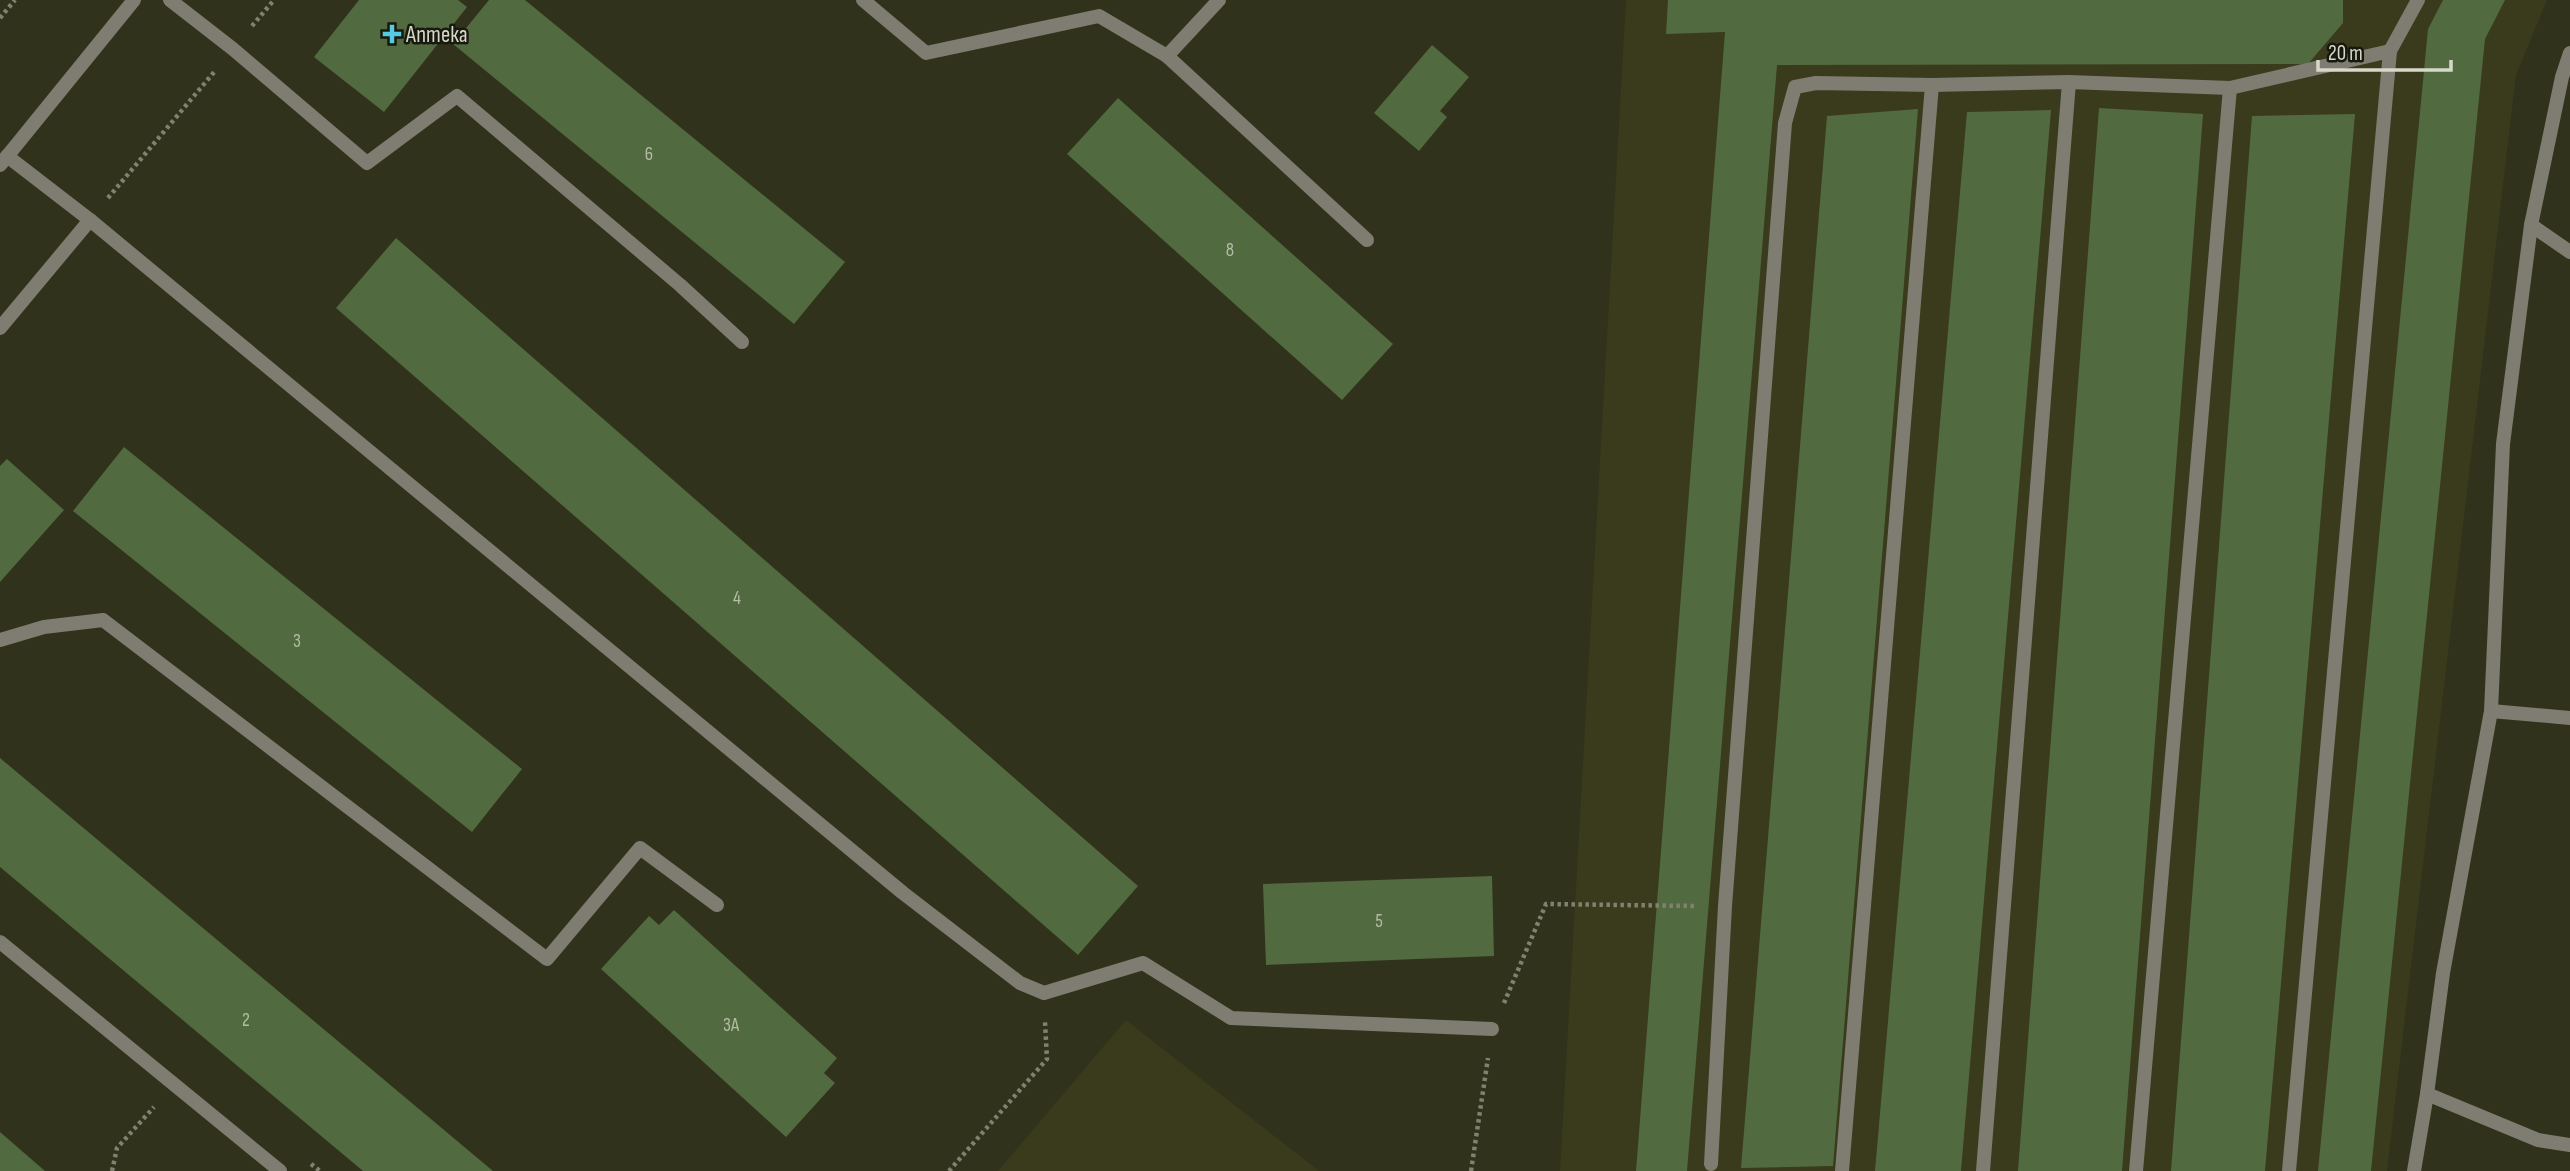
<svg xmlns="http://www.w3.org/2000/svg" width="2570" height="1171" viewBox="0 0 2570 1171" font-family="'Sofia Sans Condensed',sans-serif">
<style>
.built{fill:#393b1c}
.building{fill:#526a3f}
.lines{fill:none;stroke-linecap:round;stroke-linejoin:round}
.path{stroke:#80826f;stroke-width:4.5;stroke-dasharray:3.5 3.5;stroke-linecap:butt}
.service{stroke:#7f7c71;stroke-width:14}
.minor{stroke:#7f7c71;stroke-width:14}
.tertiary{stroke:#7f7c71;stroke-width:14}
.poi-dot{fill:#55cae0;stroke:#18190e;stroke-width:2.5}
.labels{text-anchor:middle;stroke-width:5;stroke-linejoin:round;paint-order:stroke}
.number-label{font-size:19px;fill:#b5bca7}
.poi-label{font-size:23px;fill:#d6d8ca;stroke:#18190e;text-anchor:start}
</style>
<rect width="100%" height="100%" fill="#30321b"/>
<!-- built -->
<g class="built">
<polygon points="1626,0 2547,0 2516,75 2387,1171 1560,1171"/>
<polygon points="1126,1020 1319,1171 998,1171"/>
</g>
<!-- building -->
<g class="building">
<polygon points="359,0 458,0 467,7 384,112 314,57"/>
<polygon points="489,0 525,0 845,262 794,324 453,44"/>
<polygon points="1668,0 2343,0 2343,23 2308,64 1777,65 1687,1171 1636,1171 1725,32 1666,34"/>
<polygon points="2443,0 2505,0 2485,39 2371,1171 2318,1171 2428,29"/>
<polygon points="1432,45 1469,77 1440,111 1447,117 1419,151 1374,113"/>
<polygon points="1118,98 1393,344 1342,400 1067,154"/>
<polygon points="2099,108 2203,114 2122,1171 2018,1171"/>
<polygon points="1918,109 1833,1166 1741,1168 1827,116"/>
<polygon points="2051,110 1961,1171 1875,1171 1967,112"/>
<polygon points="2355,114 2265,1171 2171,1171 2252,116"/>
<polygon points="396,238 1138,886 1078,955 336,308"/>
<polygon points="124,447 522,769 472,832 73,511"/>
<polygon points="7,459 64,510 0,582 0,466"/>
<polygon points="0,758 493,1171 363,1171 0,867"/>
<polygon points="1492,876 1494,956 1266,965 1263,884"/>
<polygon points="674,910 837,1058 824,1073 835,1083 786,1137 601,969 649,916 659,925"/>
<polygon points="0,1132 45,1171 0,1171"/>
</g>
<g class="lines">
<!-- path -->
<g class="path">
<polyline points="0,18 15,0"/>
<polyline points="252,26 274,0"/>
<polyline points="108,198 215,71"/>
<polyline points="1504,1003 1546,904 1697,906"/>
<polyline points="311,1164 320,1171"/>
<polyline points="112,1171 117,1148 154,1107"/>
<polyline points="949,1171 1047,1059 1045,1022"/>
<polyline points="1471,1171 1488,1058"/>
</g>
<!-- service -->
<g class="service">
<polyline points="170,0 233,49 367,163 457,96 680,285 742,342"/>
<polyline points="863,0 926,53 1099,16 1167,56 1367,240"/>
<polyline points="1167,56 1219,0"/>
<polyline points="7,156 90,220 903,893 1020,983 1044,993 1143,963 1231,1018 1492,1029"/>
<polyline points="0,328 90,220"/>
<polyline points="0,640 44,627 103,620 547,959 640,848 717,905"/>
<polyline points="2491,711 2570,718"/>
<polyline points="0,942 280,1171"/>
<polyline points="1711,1164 1725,906 1785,123 1795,87 1816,83 1932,85 2069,82 2230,88 2390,51"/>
<polyline points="1842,1171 1932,85"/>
<polyline points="1983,1171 2069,82"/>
<polyline points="2136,1171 2230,88"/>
<polyline points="2289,1171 2390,51 2418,0"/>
</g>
<!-- minor -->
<g class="minor">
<polyline points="2531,225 2570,252"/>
<polyline points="2427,1094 2538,1140 2570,1145"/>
<polyline points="2414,1171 2427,1094 2443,973 2491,711 2503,444 2531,225 2562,77 2570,53"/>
</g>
<!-- tertiary -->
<polyline class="tertiary" points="0,165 134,0"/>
</g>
<!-- markers -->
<path class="poi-dot" d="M388.5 23.5h7v7h7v7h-7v7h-7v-7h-7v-7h7z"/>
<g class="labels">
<!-- number labels -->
<g class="number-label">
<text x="649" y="160">6</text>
<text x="1230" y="256">8</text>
<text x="737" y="604">4</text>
<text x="297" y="647">3</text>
<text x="1379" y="927">5</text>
<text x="246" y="1026">2</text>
<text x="731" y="1031">3А</text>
</g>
<!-- poi labels -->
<g class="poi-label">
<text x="406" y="42">Аптека</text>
</g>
</g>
<!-- scale -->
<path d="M2318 60v10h133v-10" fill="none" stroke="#d6d8ca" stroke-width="3.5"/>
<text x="2328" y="60" font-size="21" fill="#d6d8ca" stroke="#18190e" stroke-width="5" paint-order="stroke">20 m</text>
</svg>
